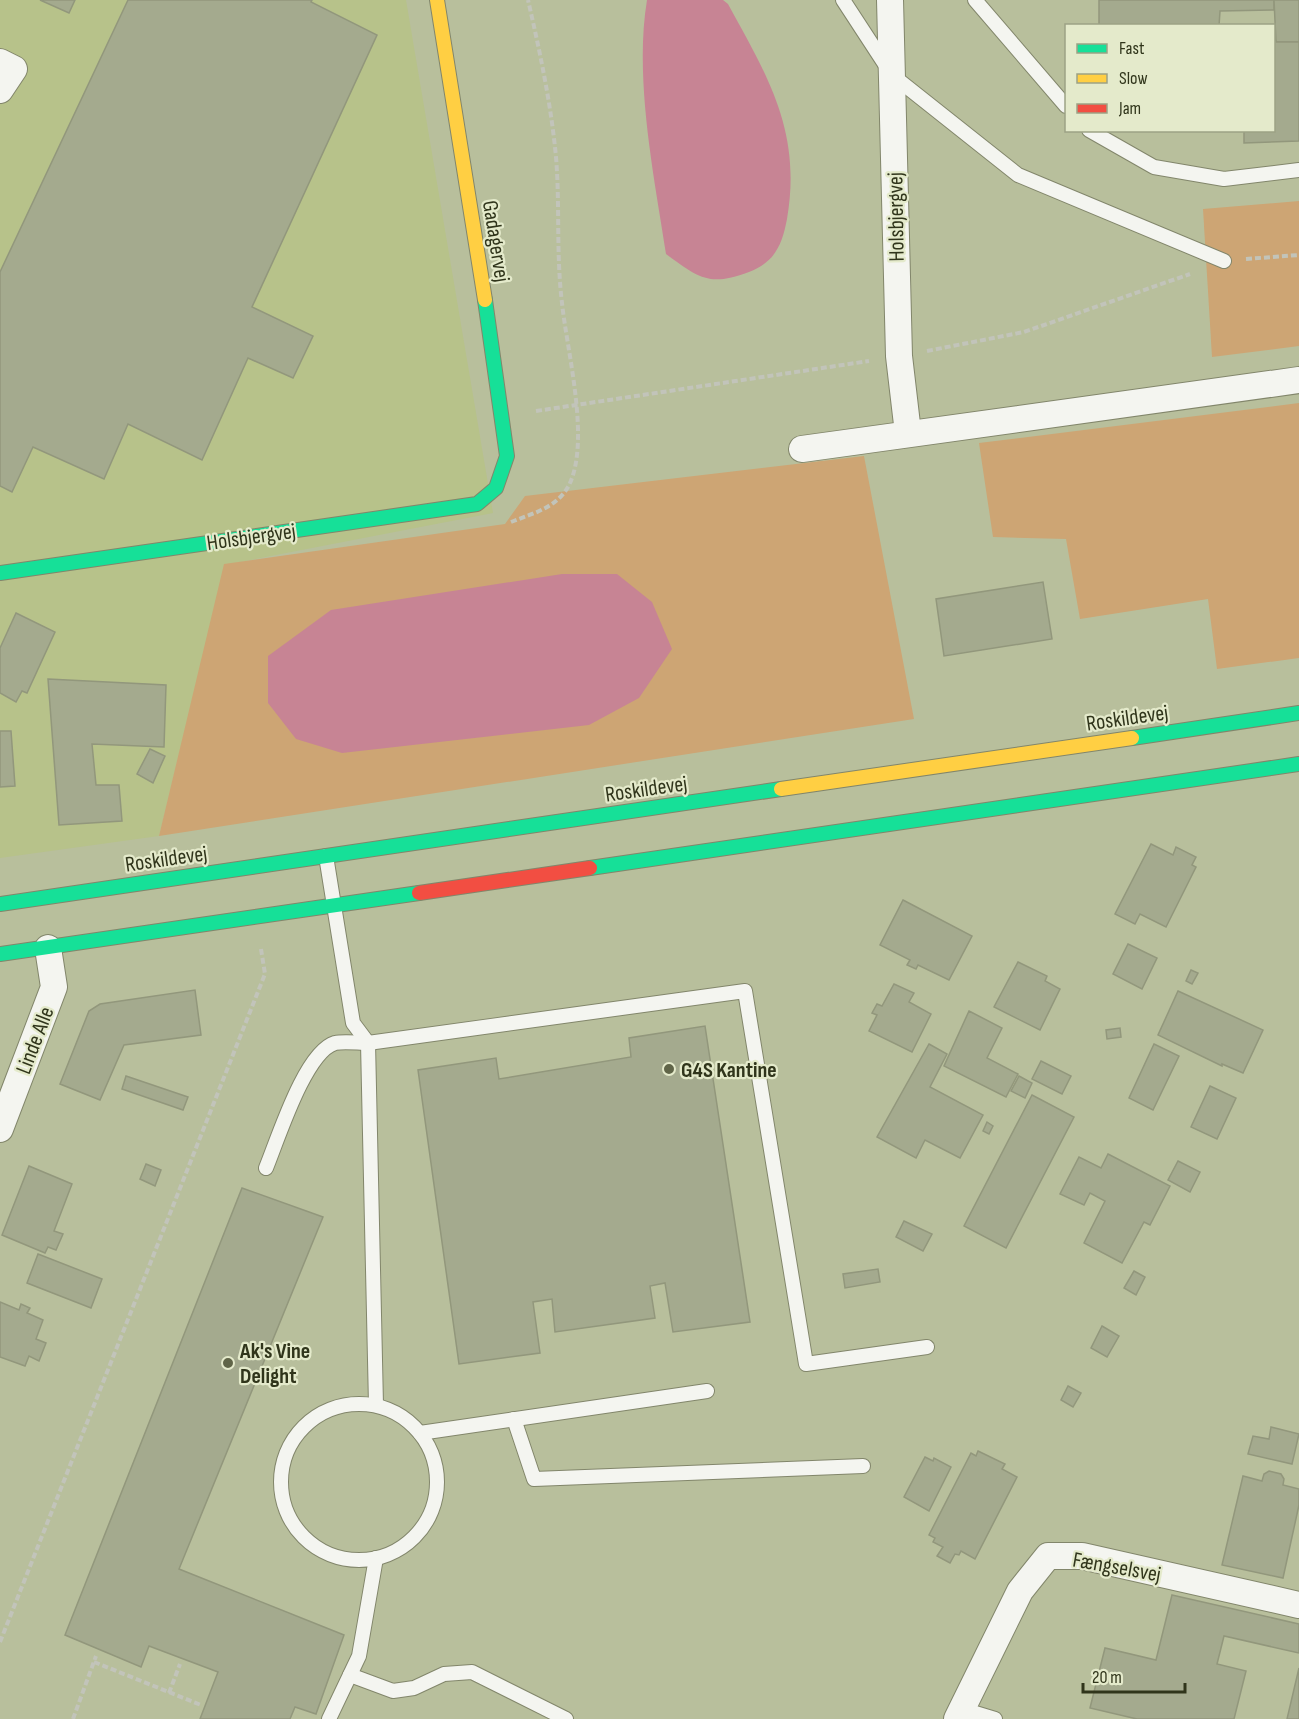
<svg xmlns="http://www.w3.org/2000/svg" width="1299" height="1719" viewBox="0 0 1299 1719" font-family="'Sofia Sans Condensed',sans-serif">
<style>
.built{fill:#b7c28a}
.green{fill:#cda574}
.water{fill:#c78494}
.building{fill:#a4aa8e;stroke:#92977c;stroke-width:1.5}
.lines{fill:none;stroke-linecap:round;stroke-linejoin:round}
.lane-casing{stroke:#82866b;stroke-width:16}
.street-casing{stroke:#82866b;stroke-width:28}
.fast-casing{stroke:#82866b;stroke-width:16}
.slow-casing{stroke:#82866b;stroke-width:16}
.jam-casing{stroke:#82866b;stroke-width:16}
.path{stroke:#c2c4ba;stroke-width:4;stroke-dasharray:6 3;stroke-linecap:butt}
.lane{stroke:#f4f5f0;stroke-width:14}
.street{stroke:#f4f5f0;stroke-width:26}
.fast{stroke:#16e098;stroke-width:14}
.slow{stroke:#ffcf43;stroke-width:14}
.jam{stroke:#f24e42;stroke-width:14}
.poi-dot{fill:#606548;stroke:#e4eacb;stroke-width:2}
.labels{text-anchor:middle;stroke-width:4.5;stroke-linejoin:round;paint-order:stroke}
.street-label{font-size:22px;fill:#30351b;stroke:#e4eacb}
.poi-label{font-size:22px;font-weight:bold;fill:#30351b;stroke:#e4eacb;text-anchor:start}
</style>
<rect width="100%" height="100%" fill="#b8bf9c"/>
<!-- built -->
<polygon class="built" points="0,0 406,0 493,513 225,565 159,836 0,858"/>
<!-- green -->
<g class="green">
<polygon points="1299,201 1299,346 1212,357 1203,209"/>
<polygon points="1299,403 1299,658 1217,669 1208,599 1080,619 1066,539 993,537 979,443"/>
<polygon points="864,456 914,719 159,836 224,564 505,524 525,496"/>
</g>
<!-- water -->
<g class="water">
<path d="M 647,0 L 723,0 L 728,4 C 768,77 802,132 787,219 C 782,245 775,262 749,272 C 709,287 699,278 666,254 C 654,175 634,79 647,0 Z"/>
<polygon points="562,574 617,574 652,602 672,649 639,698 589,725 342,753 296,739 268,703 268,656 331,610"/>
</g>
<!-- building -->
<g class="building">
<polygon points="40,0 75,0 69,13"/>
<polygon points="128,0 312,0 311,2 377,35 252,307 313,336 293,378 248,358 202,460 128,424 104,479 33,447 12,492 0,486 0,272"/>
<polygon points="1099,0 1274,0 1274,10 1220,11 1219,26 1099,26"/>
<polygon points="1274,0 1299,0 1299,42 1276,42"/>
<polygon points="1274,36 1276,42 1299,42 1299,141 1244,143 1244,130 1274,130"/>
<polygon points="1043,582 1052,639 944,656 936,599"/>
<polygon points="16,613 55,632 27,693 22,691 16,702 0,693 0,648"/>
<polygon points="48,679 166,685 164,747 92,744 96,785 119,785 122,821 59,825"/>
<polygon points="0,731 11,731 15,786 0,787"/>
<polygon points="150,749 165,756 153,783 137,774"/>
<polygon points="1151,844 1173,855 1176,847 1196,857 1192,865 1196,867 1166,927 1140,914 1135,924 1115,914"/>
<polygon points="903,900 972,936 949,980 918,965 916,969 907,965 910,960 880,945"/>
<polygon points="1128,944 1157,958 1142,989 1113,974"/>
<polygon points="1018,962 1047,976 1045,981 1060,989 1040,1030 994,1007"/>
<polygon points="1191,970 1198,973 1192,984 1186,981"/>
<polygon points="894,984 914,993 909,1002 931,1014 912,1052 869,1031 877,1015 872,1013 877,1004 882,1006"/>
<polygon points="195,990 201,1035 124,1045 100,1100 60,1084 89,1011 100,1004"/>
<polygon points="1178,991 1263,1030 1243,1073 1222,1064 1222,1066 1158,1035"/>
<polygon points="969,1011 1002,1028 987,1058 1018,1074 1006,1097 944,1066"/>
<polygon points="705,1026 750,1322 673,1332 665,1283 650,1286 655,1318 555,1332 552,1299 533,1302 540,1353 459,1364 418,1070 496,1058 499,1079 631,1057 629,1038"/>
<polygon points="1120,1028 1121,1037 1107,1039 1106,1030"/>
<polygon points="929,1044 947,1054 930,1087 983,1115 960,1158 925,1140 916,1158 877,1137"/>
<polygon points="1154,1044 1179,1056 1153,1110 1129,1098"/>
<polygon points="1041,1061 1071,1076 1062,1094 1032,1079"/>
<polygon points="126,1076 188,1097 183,1110 122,1089"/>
<polygon points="1019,1076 1032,1083 1025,1098 1011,1091"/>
<polygon points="1210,1086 1236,1098 1217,1139 1191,1127"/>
<polygon points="1032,1095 1074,1117 1006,1248 964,1226"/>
<polygon points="987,1122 993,1126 989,1134 983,1131"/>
<polygon points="1108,1154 1170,1186 1150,1225 1144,1222 1122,1263 1084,1243 1105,1201 1090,1193 1084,1205 1060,1194 1079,1157 1101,1168"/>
<polygon points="1178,1161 1200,1172 1190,1192 1168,1180"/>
<polygon points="146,1164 161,1170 155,1186 140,1179"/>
<polygon points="29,1166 72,1184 54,1231 63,1234 56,1250 48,1247 45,1253 2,1235"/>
<polygon points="242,1188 323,1217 179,1569 344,1635 316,1714 295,1707 290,1719 200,1719 218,1672 149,1646 141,1667 65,1635"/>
<polygon points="904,1221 932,1234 923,1251 896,1237"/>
<polygon points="38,1254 102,1279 91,1308 27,1283"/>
<polygon points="878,1269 880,1282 845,1288 843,1274"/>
<polygon points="1134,1271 1145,1277 1136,1295 1124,1288"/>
<polygon points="0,1302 19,1310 21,1304 30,1308 27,1313 43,1320 36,1339 46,1343 39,1361 29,1356 25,1366 0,1357"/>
<polygon points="1102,1326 1119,1336 1107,1357 1091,1348"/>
<polygon points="1068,1386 1081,1393 1073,1407 1061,1400"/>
<polygon points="1271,1427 1299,1434 1292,1464 1248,1454 1253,1436 1269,1439"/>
<polygon points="978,1451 1005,1464 1002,1469 1017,1477 975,1559 961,1551 959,1555 955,1554 950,1563 937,1556 943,1547 933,1542 935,1538 929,1535 971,1453 976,1456"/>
<polygon points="925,1457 933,1461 934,1458 951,1467 929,1511 904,1497"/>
<polygon points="1269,1471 1281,1474 1284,1479 1283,1485 1299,1489 1299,1505 1283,1578 1222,1565 1243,1476 1262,1481 1264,1474"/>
<polygon points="1172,1595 1299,1624 1299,1653 1224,1636 1217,1664 1246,1671 1234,1719 1137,1719 1090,1708 1105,1648 1156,1660"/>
<polygon points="1299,1668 1299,1719 1287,1719"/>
</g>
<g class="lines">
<defs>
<g id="lane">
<polyline points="843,0 892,75 1018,175 1224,261"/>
<polyline points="975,0 1066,106"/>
<polyline points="1089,130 1154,167 1224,179 1299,170"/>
<polyline points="326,856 353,1023 368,1043 376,1405"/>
<path d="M 266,1168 C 278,1139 305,1052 335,1043 C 344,1041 358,1043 368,1043 L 745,991 L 806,1364 L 927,1347"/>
<circle cx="359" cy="1482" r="78"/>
<polyline points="514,1419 534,1479 863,1466"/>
<polyline points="420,1433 707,1391"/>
<polyline points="350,1675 393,1691 414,1688 444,1674 472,1672 566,1719"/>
<polyline points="962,1709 995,1719"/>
<polyline points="329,1719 359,1656 376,1558"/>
</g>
<g id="street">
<polyline points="890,0 899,356 908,433"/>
<polyline points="0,62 14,69 0,90"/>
<polyline points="802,449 1299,380"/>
<polyline points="0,1129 54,987 48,948"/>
<polyline points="957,1719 1020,1591 1048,1556 1082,1556 1299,1605"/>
</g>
<g id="fast">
<polyline points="0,573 477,504 496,488 507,456 485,300"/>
<polyline points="1132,738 1299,713"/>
<polyline points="590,868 1299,764"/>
<polyline points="0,904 781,789"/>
<polyline points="0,954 419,893"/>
</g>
<g id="slow">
<polyline points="437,0 485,300"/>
<polyline points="781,789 1132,738"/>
</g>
<polyline id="jam" points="419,893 590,868"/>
</defs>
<!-- lane casing -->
<use href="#lane" class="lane-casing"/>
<!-- street casing -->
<use href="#street" class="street-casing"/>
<!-- fast casing -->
<use href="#fast" class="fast-casing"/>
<!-- slow casing -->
<use href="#slow" class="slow-casing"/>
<!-- jam casing -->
<use href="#jam" class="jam-casing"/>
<!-- path -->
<g class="path">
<polyline points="1246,259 1299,255"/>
<polyline points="927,351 1024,332 1190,274"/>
<polyline points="536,411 869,361"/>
<path d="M 511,522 C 534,513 559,507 570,483 C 590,438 567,351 562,303 C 556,254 560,205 556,157 C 551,104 540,52 528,0"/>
<polyline points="0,1642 265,974 261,949"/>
<polyline points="94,1662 201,1705"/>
<polyline points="169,1693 180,1664"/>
<polyline points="73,1719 96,1656"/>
</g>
<!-- lane -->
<use href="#lane" class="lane"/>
<!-- street -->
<use href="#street" class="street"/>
<!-- fast -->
<use href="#fast" class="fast"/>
<!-- slow -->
<use href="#slow" class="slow"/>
<!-- jam -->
<use href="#jam" class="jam"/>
</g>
<!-- markers -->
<g class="poi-dot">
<circle cx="669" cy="1069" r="6"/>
<circle cx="228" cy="1363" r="6"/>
</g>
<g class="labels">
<!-- street labels -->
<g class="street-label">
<text transform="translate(895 217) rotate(-91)" y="8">Holsbjergvej</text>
<text transform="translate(497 241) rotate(81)" y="8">Gadagervej</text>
<text transform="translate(251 536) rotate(-8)" y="8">Holsbjergvej</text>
<text transform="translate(1127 717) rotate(-8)" y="8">Roskildevej</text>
<text transform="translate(646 788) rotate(-8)" y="8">Roskildevej</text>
<text transform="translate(166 858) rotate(-8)" y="8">Roskildevej</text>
<text transform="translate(34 1040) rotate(-69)" y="8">Linde Alle</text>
<text transform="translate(1117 1566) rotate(10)" y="8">Fængselsvej</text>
</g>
<!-- poi labels -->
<g class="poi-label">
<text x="681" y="1077">G4S Kantine</text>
<text x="240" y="1358">Ak's Vine<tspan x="240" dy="25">Delight</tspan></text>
</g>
</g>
<!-- legend -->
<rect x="1065" y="24" width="210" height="108" fill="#e4eacb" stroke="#9ca285" stroke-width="1.5"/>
<rect x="1077" y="44" width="30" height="9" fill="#16e098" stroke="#9ca285" stroke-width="1.5"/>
<text x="1119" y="54" font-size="18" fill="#30351b">Fast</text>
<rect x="1077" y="74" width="30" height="9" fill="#ffcf43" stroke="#9ca285" stroke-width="1.5"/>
<text x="1119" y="84" font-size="18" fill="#30351b">Slow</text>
<rect x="1077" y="104" width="30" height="9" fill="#f24e42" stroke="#9ca285" stroke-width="1.5"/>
<text x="1119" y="114" font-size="18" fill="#30351b">Jam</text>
<!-- scale -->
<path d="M1083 1683v9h102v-9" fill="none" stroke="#30351b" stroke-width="3"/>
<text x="1092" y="1683" font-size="18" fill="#30351b" stroke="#e4eacb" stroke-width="4.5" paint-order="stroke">20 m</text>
</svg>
